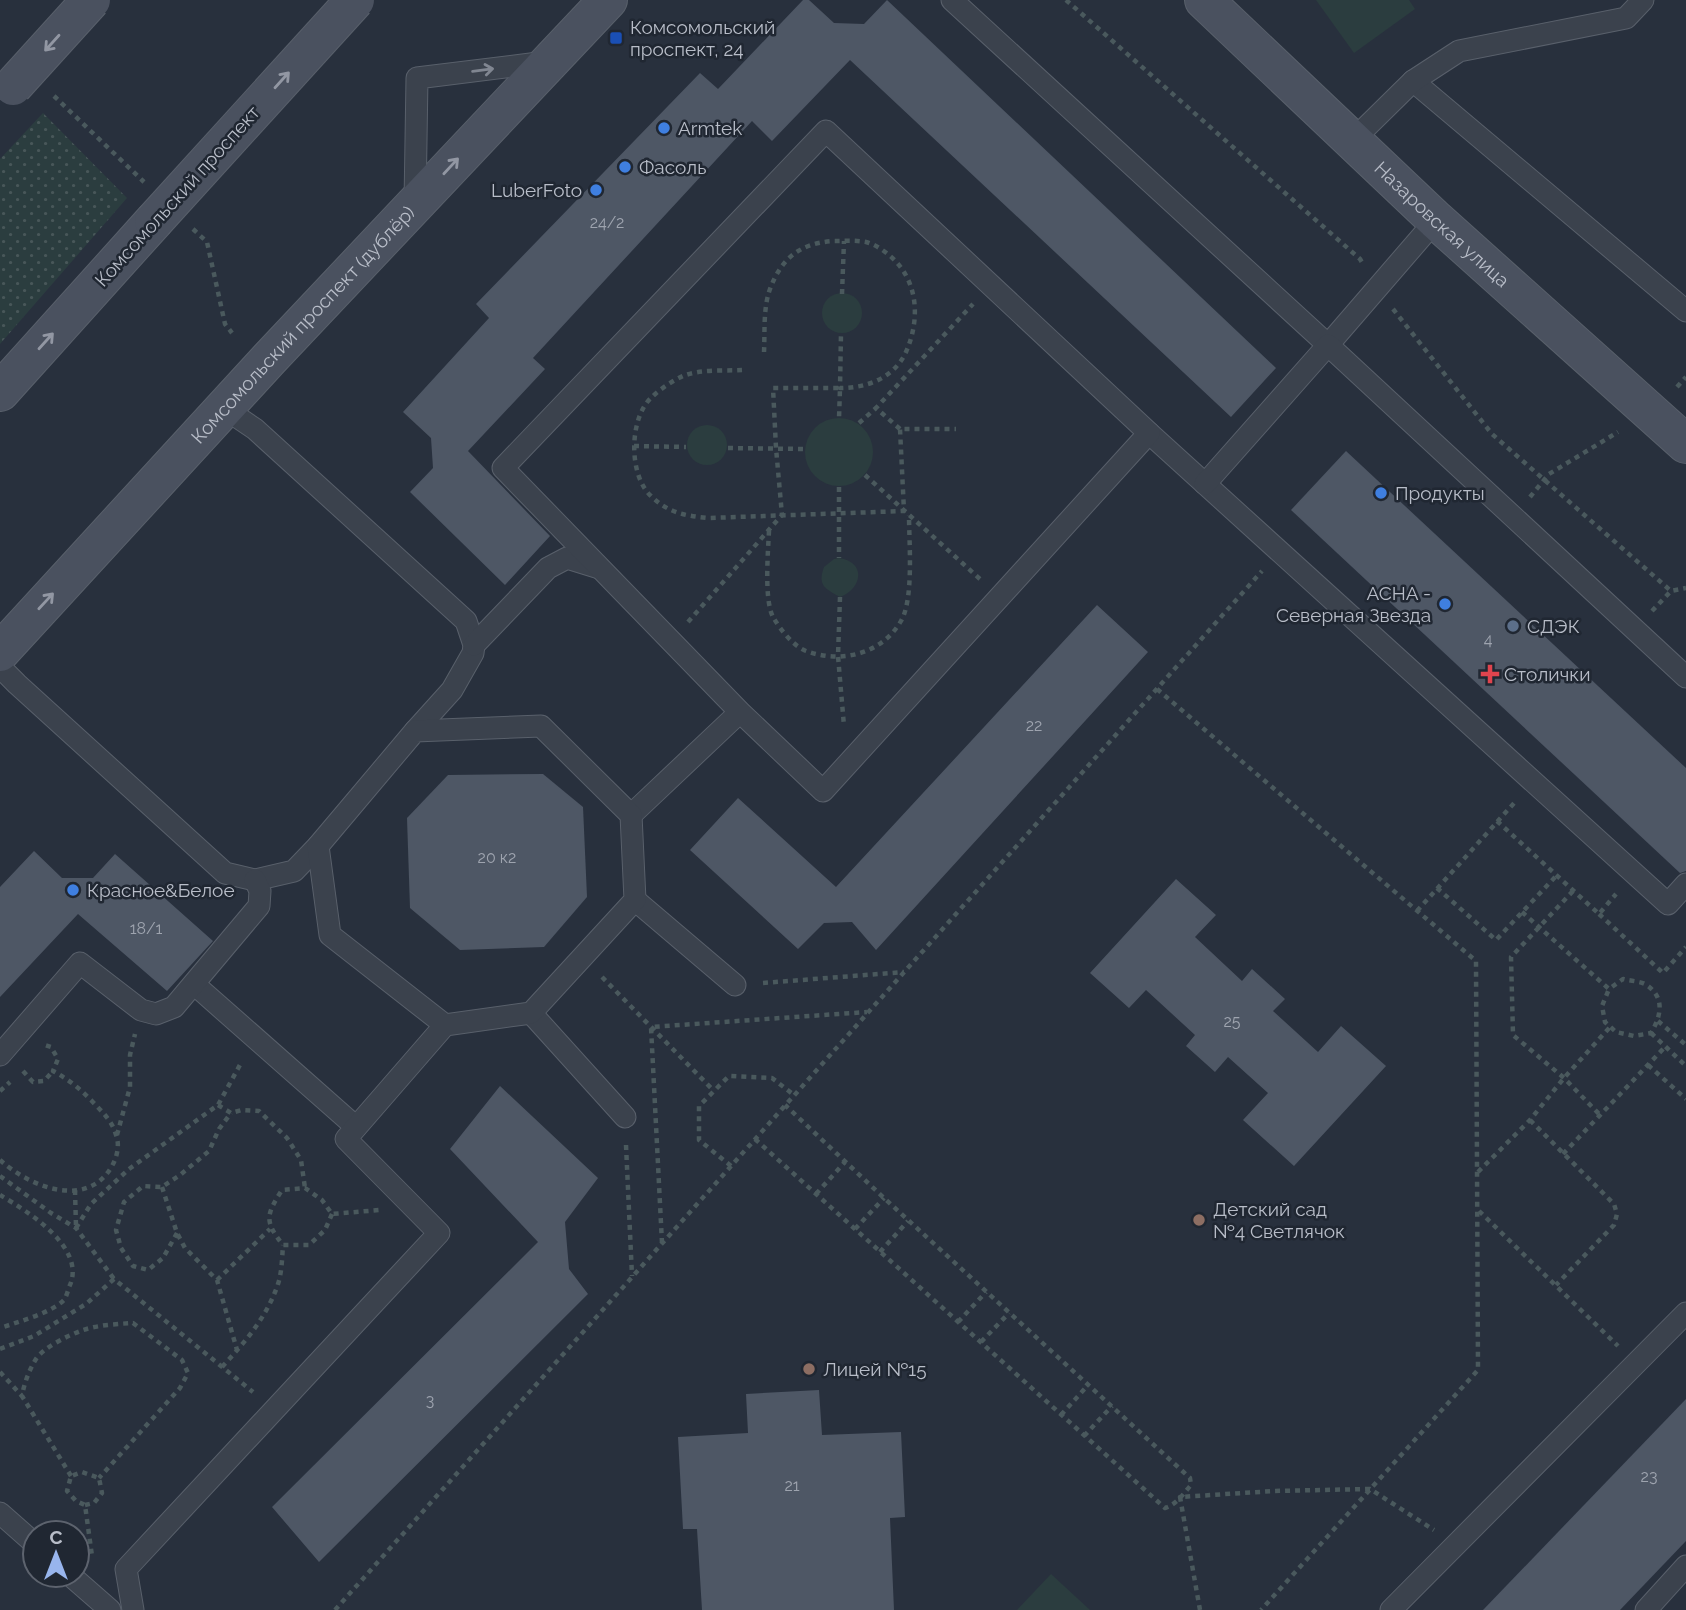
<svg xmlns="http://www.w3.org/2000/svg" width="1686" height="1610" viewBox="0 0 1686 1610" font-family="Raleway,sans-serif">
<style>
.grass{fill:url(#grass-dots)}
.park{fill:#2b3d3f}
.building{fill:#4e5765}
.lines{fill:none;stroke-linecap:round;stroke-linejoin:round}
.lane-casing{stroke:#59606b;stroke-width:23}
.secondary-casing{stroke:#59606b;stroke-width:40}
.path{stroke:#4a595d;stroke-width:4.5;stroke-dasharray:5 5;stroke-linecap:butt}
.lane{stroke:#3b424d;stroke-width:21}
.secondary{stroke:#4a515f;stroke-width:38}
.secondary-bridge-casing{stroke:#59606b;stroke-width:40;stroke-linecap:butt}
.secondary-bridge{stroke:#4a515f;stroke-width:38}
.oneway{stroke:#9297a3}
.oneway2{stroke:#808691}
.transit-dot{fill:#1a4fb4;stroke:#202732;stroke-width:2.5}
.shop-dot{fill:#3f7fe0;stroke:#202732;stroke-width:2.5}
.service-dot{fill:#5c6f8a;stroke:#202732;stroke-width:2.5}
.health-dot{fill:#e0444e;stroke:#202732;stroke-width:2.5}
.education-dot{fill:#8d6e63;stroke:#202732;stroke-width:2.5}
.labels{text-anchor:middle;stroke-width:5;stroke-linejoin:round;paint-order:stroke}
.number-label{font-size:16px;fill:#9ea4af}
.poi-label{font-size:19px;fill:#b8bdc8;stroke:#202732;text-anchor:start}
.street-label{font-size:19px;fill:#b8bdc8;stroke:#202732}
</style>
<defs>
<pattern id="grass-dots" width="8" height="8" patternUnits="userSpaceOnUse" patternTransform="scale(1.75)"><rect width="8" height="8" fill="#2b3d3f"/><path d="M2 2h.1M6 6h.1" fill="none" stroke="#485759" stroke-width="1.8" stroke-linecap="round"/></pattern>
</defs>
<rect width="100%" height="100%" fill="#28303d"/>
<!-- grass -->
<polygon class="grass" points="43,113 127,198 0,344 0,159"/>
<!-- park -->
<g class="park">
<polygon points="1316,0 1409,0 1415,9 1354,53"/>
<circle cx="842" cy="313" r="20"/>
<circle cx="839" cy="452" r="34"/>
<circle cx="707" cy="445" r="20"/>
<path d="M 839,558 C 867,562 862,589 840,597 C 826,589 817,586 824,567 L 834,559 Z"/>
<polygon points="1051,1574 1090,1610 1017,1610"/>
</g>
<!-- building -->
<g class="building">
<polygon points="803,0 809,0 834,23 864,24 887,0 1276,368 1231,417 850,60 772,141 752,121 533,358 545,369 468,451 550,536 505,585 410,492 433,468 431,438 403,412 489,318 476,304 700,73 718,89"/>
<polygon points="1346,451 1686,768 1686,871 1680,873 1291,510"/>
<polygon points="1097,605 1148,652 876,950 852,922 824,923 798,949 690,850 738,798 836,887"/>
<polygon points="543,774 583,807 587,897 544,947 460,950 410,908 407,818 448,775"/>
<polygon points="34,851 62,878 93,878 115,854 213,941 167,991 78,914 0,997 0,887"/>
<polygon points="1176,879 1216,915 1195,937 1242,981 1252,969 1285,999 1273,1011 1318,1052 1341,1026 1386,1066 1294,1166 1243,1120 1268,1093 1228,1057 1215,1072 1186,1046 1195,1035 1146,990 1129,1008 1090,973"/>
<polygon points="500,1086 598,1178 565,1222 569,1269 588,1294 319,1562 272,1507 538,1242 450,1149"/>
<polygon points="819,1390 822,1435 901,1432 905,1517 890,1518 894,1610 702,1610 697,1529 683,1529 678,1437 748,1433 746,1394"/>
<polygon points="1686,1399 1686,1541 1620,1610 1483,1610"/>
</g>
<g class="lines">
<defs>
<g id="lane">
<polyline points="952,0 1328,345 1436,220"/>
<polyline points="1413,81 1686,311"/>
<polyline points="1352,141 1413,81 1459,51 1626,18 1643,0"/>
<polyline points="415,203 417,78 546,62"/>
<polyline points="224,408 255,429 466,621 474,645 473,653 452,690 415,731"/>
<polyline points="1149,433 1668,904 1686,884"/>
<polyline points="1205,484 1328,345 1686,677"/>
<polyline points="474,645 548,568 567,558 596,567"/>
<polyline points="0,667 17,684 225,873 255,880 294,871 318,846"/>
<polyline points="631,815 740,712 503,468 826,131 1149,433 823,791 740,712"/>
<polyline points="635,900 735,985"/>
<polyline points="194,984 356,1127"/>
<polyline points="531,1013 625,1117"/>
<polyline points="0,1055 80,963 141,1010 156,1014 174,1007 259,906 260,891 255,880"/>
<polyline points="0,1513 35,1544"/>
<polyline points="70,1575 110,1610"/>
<polyline points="133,1610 126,1569 439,1233 346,1139 445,1025 531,1013 635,900 631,815 541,726 415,731 318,846 330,935 445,1025"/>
<polyline points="1391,1610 1686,1313"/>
<polyline points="1646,1610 1686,1566"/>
</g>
<g id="secondary">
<path id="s1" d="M 1204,0 L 1436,220 L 1686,444"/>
<polyline points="0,392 154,221"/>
<path id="s2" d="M 0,652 L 270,358 L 608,0"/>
</g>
</defs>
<!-- lane casing -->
<use href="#lane" class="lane-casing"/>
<!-- secondary casing -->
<use href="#secondary" class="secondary-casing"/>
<!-- path -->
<g class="path">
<polyline points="1066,0 1360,259 1363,264"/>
<polyline points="54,96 144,182"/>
<polyline points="193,229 207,242 225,324 232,333"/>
<polyline points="842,294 844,241"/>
<polyline points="1393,309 1492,434 1671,591"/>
<path d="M 764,352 C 765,332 763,308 770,289 C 782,257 801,243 834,241 C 844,241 855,240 866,242 C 874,244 883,250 889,255 C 918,279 921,318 906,352 C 894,378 867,388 840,388 L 841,333"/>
<path d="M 742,370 C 723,371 701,369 683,376 C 674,380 660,389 652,397 C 629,417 628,475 651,496 C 668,513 686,516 709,518 L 904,511 L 900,429 L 956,429"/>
<polyline points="1677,387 1686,377"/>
<polyline points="859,423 876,408"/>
<polyline points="900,429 876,408 973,304"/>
<polyline points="634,446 686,447"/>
<polyline points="728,448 805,449"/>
<polyline points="865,475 981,580"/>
<polyline points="839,487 839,558"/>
<polyline points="1530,497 1549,474 1618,432"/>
<path d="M 769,531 C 768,552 764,600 773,617 C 780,629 793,646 806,651 C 841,664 882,654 901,621 C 914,599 909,542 909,515"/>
<polyline points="840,597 838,656 844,726"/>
<polyline points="1652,611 1671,591 1686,588"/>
<polyline points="688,622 782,515 776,448 773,388 840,388 839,419"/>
<polyline points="1157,689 1476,961 1478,1370 1261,1610"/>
<polyline points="1497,821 1599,914 1616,894"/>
<polyline points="1437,888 1496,940 1557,875"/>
<polyline points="1573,891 1511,957 1513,1035 1564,1078 1600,1115"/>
<polyline points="1417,911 1515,802"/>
<path d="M 1522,912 L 1609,989 L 1623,979 C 1630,981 1639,981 1645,984 C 1666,997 1661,1016 1651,1033 L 1634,1036 L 1616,1032 L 1605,1022 L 1602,1006 L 1609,989"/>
<polyline points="1599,914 1663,973 1686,947"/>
<polyline points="602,977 714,1091"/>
<polyline points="763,983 904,972"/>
<polyline points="1658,1021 1686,1045"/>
<polyline points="1651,1033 1686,1066"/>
<polyline points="1648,1065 1686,1099"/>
<polyline points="23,1071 33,1082 44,1081 53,1071"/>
<polyline points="0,1091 10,1082"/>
<polyline points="218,1105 231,1113 242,1110 259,1111 287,1138 301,1160 305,1188"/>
<polyline points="1530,1120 1614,1204 1617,1214 1614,1225 1556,1285"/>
<polyline points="117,1135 130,1087 130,1055 135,1034"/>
<path d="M 755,1139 L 1165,1508 C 1177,1504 1183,1494 1191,1485 L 1190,1478 L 884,1198 L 785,1105"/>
<polyline points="626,1145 632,1276"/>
<polyline points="1563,1154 1665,1047"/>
<path d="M 0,1160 C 30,1187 87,1210 112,1166 C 117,1157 120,1145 116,1135 C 112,1120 101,1111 91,1100 C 79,1088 68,1079 53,1071 L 58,1059 L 51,1047 L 45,1045"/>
<polyline points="731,1166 699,1140 699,1106 729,1076 772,1078 794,1095"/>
<polyline points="1478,1172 1530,1120 1564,1078 1610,1027"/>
<polyline points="0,1176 51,1213 76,1228 114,1279"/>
<polyline points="162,1187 177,1233 185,1248 217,1280 237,1350"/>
<polyline points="75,1190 76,1227"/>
<polyline points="816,1194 845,1162"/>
<path d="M 0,1195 C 27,1211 86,1247 70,1285 C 68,1289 67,1296 64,1300 C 51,1313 18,1322 0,1328"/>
<polyline points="1479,1211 1618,1346"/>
<path d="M 332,1214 L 325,1230 L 309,1245 L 283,1245 C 264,1221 266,1215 282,1190 L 305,1188 L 322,1200 L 332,1214 L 379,1210"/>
<polyline points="76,1228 91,1204 129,1169 218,1105 241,1063"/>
<polyline points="855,1229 884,1198"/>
<polyline points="177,1233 163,1258 148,1270 133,1266 121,1248 116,1230 124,1202 143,1186 162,1187 180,1175 209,1151 219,1129 231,1113"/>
<polyline points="662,1243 651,1027 867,1012"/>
<polyline points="880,1252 908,1221"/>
<polyline points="217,1280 270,1229"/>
<polyline points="958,1322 986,1292"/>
<polyline points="981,1342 1009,1313"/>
<polyline points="0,1349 34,1336 86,1304 114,1279 253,1392"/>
<path d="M 222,1367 C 245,1342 267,1317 278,1284 C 282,1272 282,1258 283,1245"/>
<polyline points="0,1372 22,1396"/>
<polyline points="1061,1415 1088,1385"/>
<polyline points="1084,1436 1112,1406"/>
<path d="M 71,1476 L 22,1396 C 24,1384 29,1370 36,1359 C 44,1347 69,1335 83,1330 C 98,1325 117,1324 133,1323 L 182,1360 L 188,1373 L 180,1388 L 99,1478"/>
<polyline points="85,1505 94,1503 102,1493 99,1478 82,1472 71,1476 67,1491 76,1501 85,1505 92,1556"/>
<polyline points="335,1610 1262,571"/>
<polyline points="1200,1610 1180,1497 1274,1491 1370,1489 1434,1530"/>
</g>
<!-- lane -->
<use href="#lane" class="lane"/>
<!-- secondary -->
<use href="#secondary" class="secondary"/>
<defs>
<g id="secondary-bridge">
<polyline points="13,86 91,0"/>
<polyline points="154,221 355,0"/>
</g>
</defs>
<!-- secondary-bridge casing -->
<use href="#secondary-bridge" class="secondary-bridge-casing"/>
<!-- secondary-bridge -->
<use href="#secondary-bridge" class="secondary-bridge"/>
</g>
<!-- one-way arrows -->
<defs><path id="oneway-shaft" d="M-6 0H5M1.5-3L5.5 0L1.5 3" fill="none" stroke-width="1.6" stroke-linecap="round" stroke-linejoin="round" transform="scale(1.75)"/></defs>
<g class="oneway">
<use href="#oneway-shaft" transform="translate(52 43) rotate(132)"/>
<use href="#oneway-shaft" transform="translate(282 80) rotate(-48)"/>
<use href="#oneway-shaft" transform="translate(451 166) rotate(-47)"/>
<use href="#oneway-shaft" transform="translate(46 341) rotate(-48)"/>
<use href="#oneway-shaft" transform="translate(46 601) rotate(-47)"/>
</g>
<use class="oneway2" href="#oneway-shaft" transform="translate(483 70) rotate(-7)"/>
<!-- markers -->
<rect class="transit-dot" x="609" y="31" width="14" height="14" rx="3.5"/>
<g class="shop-dot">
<circle cx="664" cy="128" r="7"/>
<circle cx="625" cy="167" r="7"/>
<circle cx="596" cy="190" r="7"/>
<circle cx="1381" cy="493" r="7"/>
<circle cx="1445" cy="604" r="7"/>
<circle cx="73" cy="890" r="7"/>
</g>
<circle class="service-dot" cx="1513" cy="626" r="7"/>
<path class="health-dot" d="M1486.5 663.5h7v7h7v7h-7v7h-7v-7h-7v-7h7z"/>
<g class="education-dot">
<circle cx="1199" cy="1220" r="7"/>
<circle cx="809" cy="1369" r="7"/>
</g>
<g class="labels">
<!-- number labels -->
<g class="number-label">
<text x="607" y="228">24/2</text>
<text x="1488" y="645">4</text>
<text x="1034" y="731">22</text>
<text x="497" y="863">20 к2</text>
<text x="146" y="934">18/1</text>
<text x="1232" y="1027">25</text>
<text x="430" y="1406">3</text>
<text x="1649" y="1482">23</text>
<text x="792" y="1491">21</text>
</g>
<!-- poi labels -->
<g class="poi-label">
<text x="630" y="34">Комсомольский<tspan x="630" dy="22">проспект, 24</tspan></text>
<text x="678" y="135">Armtek</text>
<text x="639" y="174">Фасоль</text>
<text x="582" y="197" text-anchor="end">LuberFoto</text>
<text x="1395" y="500">Продукты</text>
<text x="1431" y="600" text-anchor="end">АСНА -<tspan x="1431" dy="22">Северная Звезда</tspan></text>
<text x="1527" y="633">СДЭК</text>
<text x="1504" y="681">Столички</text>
<text x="87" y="897">Красное&amp;Белое</text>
<text x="1213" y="1216">Детский сад<tspan x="1213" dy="22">№4 Светлячок</tspan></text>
<text x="823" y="1376">Лицей №15</text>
</g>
<!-- street labels -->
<g class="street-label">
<text transform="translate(177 196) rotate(-48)" y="7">Комсомольский проспект</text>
<text dy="7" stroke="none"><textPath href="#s1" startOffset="327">Назаровская улица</textPath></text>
<text dy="7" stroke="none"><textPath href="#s2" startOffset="446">Комсомольский проспект (дублёр)</textPath></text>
</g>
</g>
<!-- north arrow -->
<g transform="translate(56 1554)"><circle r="33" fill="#202732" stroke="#5d636e" stroke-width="2"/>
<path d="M0-5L12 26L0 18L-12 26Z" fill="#98b5ed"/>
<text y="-10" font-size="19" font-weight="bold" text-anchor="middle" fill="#b8bdc8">С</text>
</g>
</svg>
